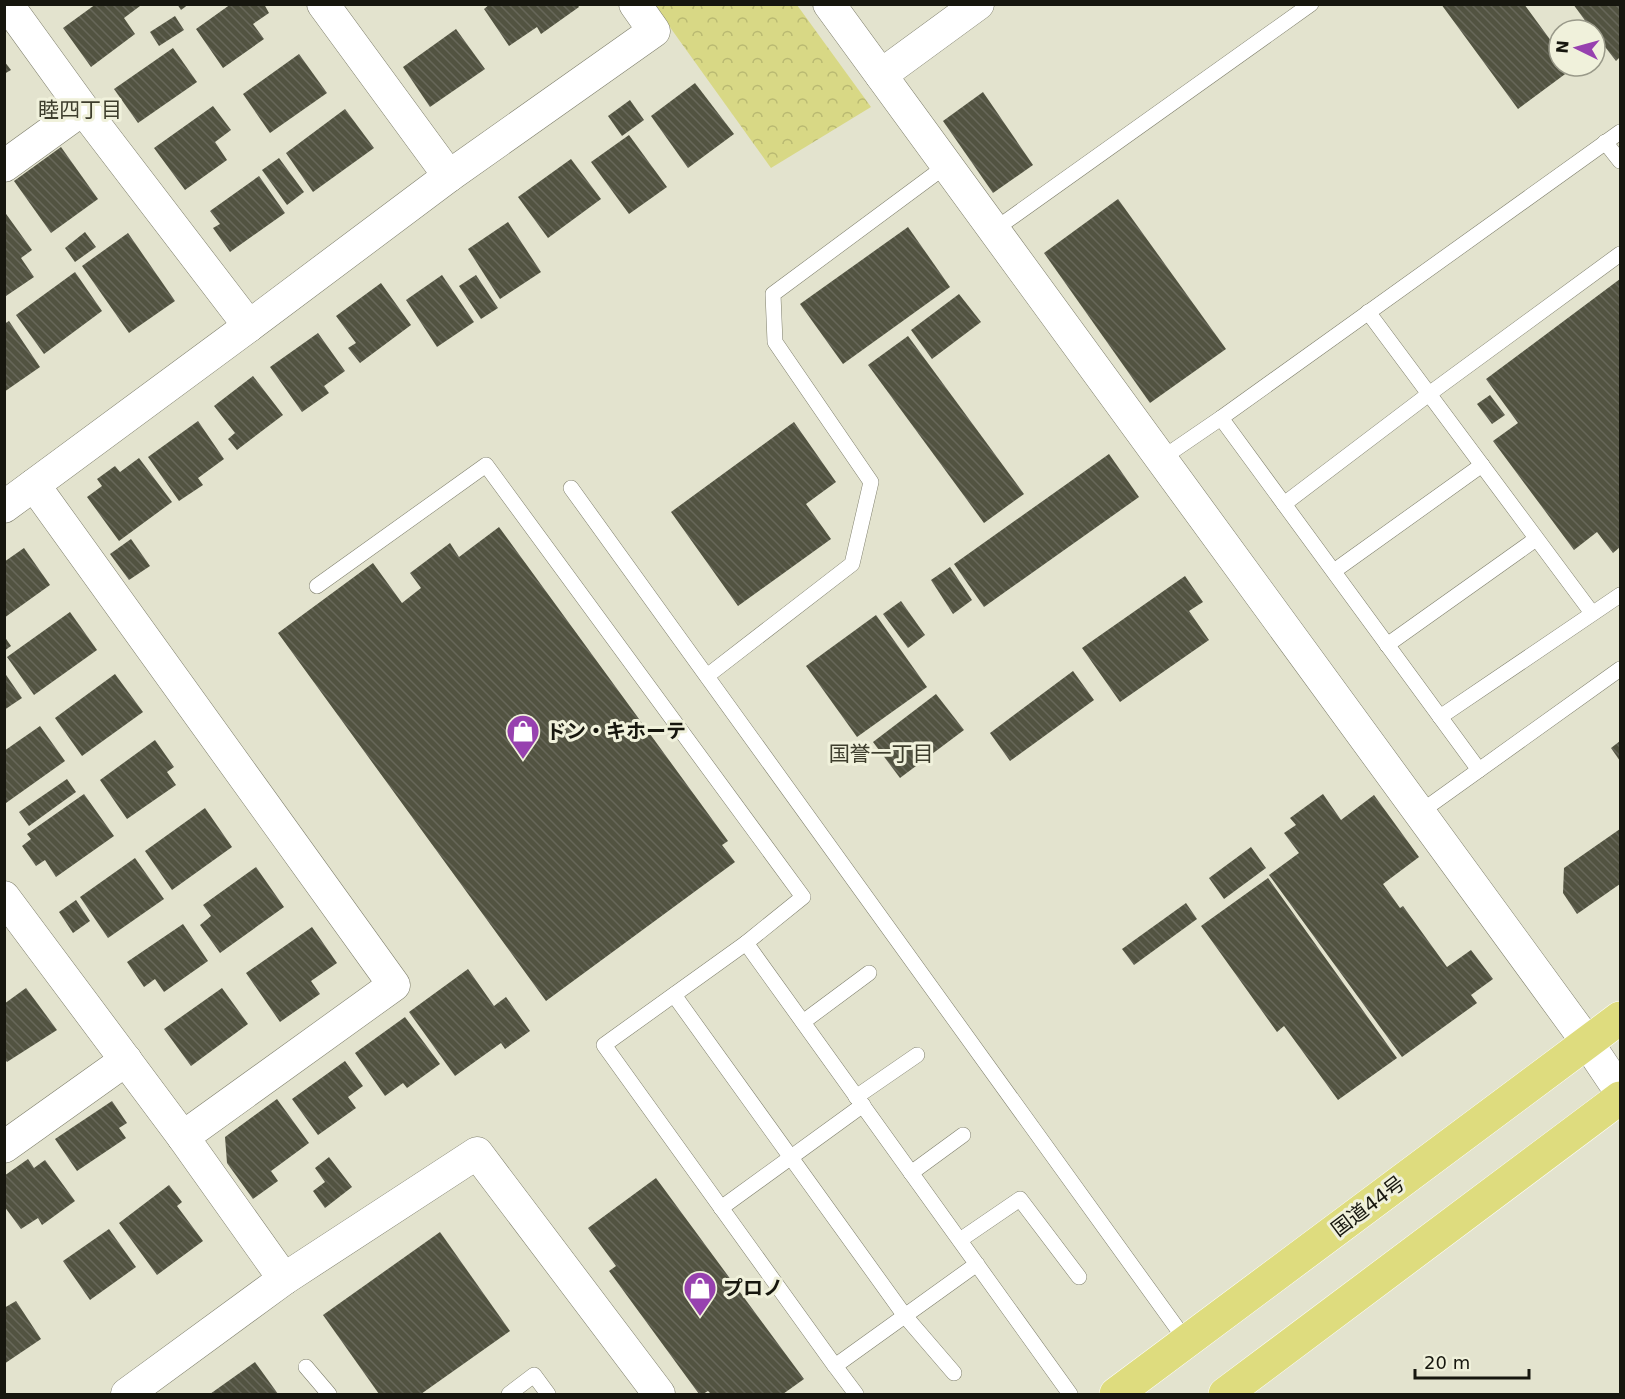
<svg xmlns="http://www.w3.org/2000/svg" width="1625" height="1399" viewBox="0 0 1625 1399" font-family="'DejaVu Sans','Noto Sans JP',sans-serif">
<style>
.park{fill:url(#park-crowns)}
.building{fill:url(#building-back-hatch)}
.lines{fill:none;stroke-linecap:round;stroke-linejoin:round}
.service-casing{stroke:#7f7f6c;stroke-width:16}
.minor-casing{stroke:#7f7f6c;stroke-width:33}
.trunk-casing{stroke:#fff;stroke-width:34}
.service{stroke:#fff;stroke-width:15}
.minor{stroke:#fff;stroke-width:32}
.trunk{stroke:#dedc7e;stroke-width:33}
.labels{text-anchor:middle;stroke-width:6;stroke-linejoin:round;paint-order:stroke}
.poi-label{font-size:20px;font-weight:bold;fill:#16160e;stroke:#f0f1db;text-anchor:start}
.street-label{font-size:20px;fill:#16160e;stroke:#f0f1db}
.neighbourhood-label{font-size:21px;fill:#3d3d2c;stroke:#f0f1db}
</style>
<defs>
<pattern id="park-crowns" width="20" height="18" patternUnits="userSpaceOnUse" patternTransform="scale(1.5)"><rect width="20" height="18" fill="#d8d885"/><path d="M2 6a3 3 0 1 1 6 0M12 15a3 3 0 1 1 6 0" fill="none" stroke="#b9b972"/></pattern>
<pattern id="building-back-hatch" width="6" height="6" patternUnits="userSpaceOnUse" patternTransform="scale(1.5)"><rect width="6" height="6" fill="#525341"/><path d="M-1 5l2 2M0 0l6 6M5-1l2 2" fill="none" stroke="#676759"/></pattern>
</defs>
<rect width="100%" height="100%" fill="#e3e3ce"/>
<!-- park -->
<polygon class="park" points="654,5 797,5 871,107 771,168"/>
<!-- building -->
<g class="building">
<polygon points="96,4 139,4 140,6 124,18 135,34 91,67 63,28"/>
<polygon points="177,4 189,4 181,10"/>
<polygon points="231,4 264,4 269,13 253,24 264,39 223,68 196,29"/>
<polygon points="490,4 577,4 579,7 541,34 537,27 509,46 484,9"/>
<polygon points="1441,4 1524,4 1557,49 1559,47 1559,66 1576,66 1518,109"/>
<polygon points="1573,4 1620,4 1620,57 1616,61 1595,34 1595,30 1592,30"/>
<polygon points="175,16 184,30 159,46 150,32"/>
<polygon points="456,29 485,69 430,107 403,67"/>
<polygon points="173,48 197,82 138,123 114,89"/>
<polygon points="299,54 327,93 270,133 243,94"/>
<polygon points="4,61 11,70 4,74"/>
<polygon points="695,83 734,134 688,168 651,116"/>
<polygon points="983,92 1033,165 993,193 943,121"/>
<polygon points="630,100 644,120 622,136 608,116"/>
<polygon points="213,106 231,130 215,142 227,160 185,190 154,148"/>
<polygon points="345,109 374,148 313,192 286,153"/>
<polygon points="629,135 667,187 629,214 591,162"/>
<polygon points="61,147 98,199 51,233 14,181"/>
<polygon points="279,158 304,192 287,205 262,170"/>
<polygon points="571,159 601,199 548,238 518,197"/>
<polygon points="259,176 285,213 230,252 213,228 220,224 210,211"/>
<polygon points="1118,199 1226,349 1150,403 1044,253"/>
<polygon points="4,211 32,250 21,258 34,277 6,296 4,294"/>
<polygon points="508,222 541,272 500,299 468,249"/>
<polygon points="908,227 950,287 843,364 800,304"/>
<polygon points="85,232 96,247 75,262 65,248"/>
<polygon points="128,233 175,301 129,333 82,266"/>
<polygon points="75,272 102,311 44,354 16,315"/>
<polygon points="442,275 474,322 437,347 406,300"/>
<polygon points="476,275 498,308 481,319 459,286"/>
<polygon points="1620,279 1620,547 1613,553 1597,532 1574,550 1493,441 1518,423 1486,379"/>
<polygon points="381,283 411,325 360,363 348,348 356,343 336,316"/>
<polygon points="959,294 981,322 932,359 911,330"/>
<polygon points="9,321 40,367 4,392 4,324"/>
<polygon points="318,333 345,371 324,386 329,393 302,412 270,367"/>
<polygon points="908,336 1024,494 984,523 868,365"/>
<polygon points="253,376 283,415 237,450 228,439 235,433 214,406"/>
<polygon points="1490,395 1505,415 1492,424 1477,404"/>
<polygon points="198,421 224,459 198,478 203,485 179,501 148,457"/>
<polygon points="794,422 836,482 806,504 831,539 738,606 671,512"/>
<polygon points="1109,454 1139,497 984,607 954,564"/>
<polygon points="139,458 172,502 119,541 87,497 102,486 97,479 115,466 120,472"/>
<polygon points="499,527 728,841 722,845 735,862 546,1001 278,633 373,563 402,603 421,588 410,573 450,543 459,557"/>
<polygon points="131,539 150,566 129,580 110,554"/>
<polygon points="24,548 50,585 4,618 4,562"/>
<polygon points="950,567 972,600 953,614 931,580"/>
<polygon points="1185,576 1203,602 1189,611 1209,640 1120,702 1082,648"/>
<polygon points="901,601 925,635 908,648 883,614"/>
<polygon points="70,612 97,650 34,695 7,657"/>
<polygon points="876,615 927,687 857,737 806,666"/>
<polygon points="4,636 11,646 4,651"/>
<polygon points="1073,671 1094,700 1010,761 990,733"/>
<polygon points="4,672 22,698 4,710"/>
<polygon points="115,674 143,712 82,756 55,718"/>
<polygon points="936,694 964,730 900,778 873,742"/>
<polygon points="40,726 65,761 6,803 4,801 4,751"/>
<polygon points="155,740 174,767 167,772 176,785 127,819 100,780"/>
<polygon points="1620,741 1620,761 1611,748"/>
<polygon points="67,779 76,792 29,826 19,812"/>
<polygon points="84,794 114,836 56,877 45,860 36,866 22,846 31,839 27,834"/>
<polygon points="1323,794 1341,820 1374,795 1419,857 1383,884 1400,908 1403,906 1447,967 1471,950 1493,979 1471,995 1477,1003 1402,1057 1269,875 1299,853 1284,833 1296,825 1290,818"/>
<polygon points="205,808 232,847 172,890 145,851"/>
<polygon points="1620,829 1620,884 1577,914 1563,893 1564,868"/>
<polygon points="1251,847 1266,868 1224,899 1209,878"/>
<polygon points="135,858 164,899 108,938 80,897"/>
<polygon points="256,867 284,907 220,953 200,925 211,916 203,905"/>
<polygon points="1268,878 1397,1058 1338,1100 1284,1026 1277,1032 1201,926"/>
<polygon points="76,900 90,921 73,933 59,912"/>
<polygon points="1186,903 1197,919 1134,965 1122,949"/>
<polygon points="183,924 208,961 164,992 155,979 144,987 127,962"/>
<polygon points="312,927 337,963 311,981 320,994 280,1022 246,973"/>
<polygon points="468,969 494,1006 506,997 530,1031 505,1049 501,1043 455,1076 409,1012"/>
<polygon points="26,988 57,1030 7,1062 4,1058 4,1004"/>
<polygon points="222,988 248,1024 191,1066 164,1029"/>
<polygon points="405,1017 440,1064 407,1088 403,1083 385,1096 355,1053"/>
<polygon points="345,1061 363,1086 348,1097 356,1108 318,1135 292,1099"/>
<polygon points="277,1099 309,1143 271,1171 278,1181 253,1199 227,1163 225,1137"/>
<polygon points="112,1101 127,1123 119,1128 126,1138 77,1171 55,1139"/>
<polygon points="329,1157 352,1187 325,1208 313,1191 325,1182 315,1168"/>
<polygon points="28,1159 34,1168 45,1160 75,1201 42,1225 38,1218 21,1229 4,1206 4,1176"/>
<polygon points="656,1178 804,1379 783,1394 711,1394 708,1391 703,1394 699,1394 609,1271 616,1266 588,1228"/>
<polygon points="169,1185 182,1202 177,1206 203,1241 157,1275 119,1223"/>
<polygon points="109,1229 136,1267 90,1300 63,1261"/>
<polygon points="440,1232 510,1331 421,1394 379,1394 323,1315"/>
<polygon points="16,1301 41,1339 4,1364 4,1308"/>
<polygon points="255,1362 278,1394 210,1394"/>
</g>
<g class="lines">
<defs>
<g id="service">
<polyline points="1605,142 1620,161"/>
<polyline points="994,230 1311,4"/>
<polyline points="1368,312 1592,613"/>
<polyline points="1161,459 1221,418"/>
<polyline points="571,488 1187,1342"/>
<polyline points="1284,504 1429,394 1620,254"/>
<polyline points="1334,571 1482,465"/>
<polyline points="317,586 486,465 803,897 746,943"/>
<polyline points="1387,645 1536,539"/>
<polyline points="707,676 852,564 871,482 775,342 773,294 947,165"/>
<polyline points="1440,717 1620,595"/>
<polyline points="1479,770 1221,418 1620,132"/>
<polyline points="1419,813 1620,669"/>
<polyline points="674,995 905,1316 954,1373"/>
<polyline points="803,1022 869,973"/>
<polyline points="856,1097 917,1055"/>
<polyline points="911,1173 963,1135"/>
<polyline points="721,1208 863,1105"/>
<polyline points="960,1240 1020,1199 1079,1277"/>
<path d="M 977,1264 L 835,1366 L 604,1045 L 746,943 C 854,1093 962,1244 1070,1394"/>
<polyline points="835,1366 856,1394"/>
<polyline points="306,1367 329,1394"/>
<polyline points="509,1394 534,1375 548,1394"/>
</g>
<g id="minor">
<polyline points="7,4 83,109 249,326"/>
<polyline points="323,4 449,176"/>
<polyline points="829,4 1587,1042 1620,1091"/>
<polyline points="881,75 978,4"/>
<polyline points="4,166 83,109"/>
<polyline points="34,485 394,985 183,1137"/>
<polyline points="4,507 249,326 449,176 654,31 635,4"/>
<polyline points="4,897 183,1137 284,1279"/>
<polyline points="4,1147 126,1060"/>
<polyline points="127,1394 284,1279 477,1153 659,1394"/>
</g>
<g id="trunk">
<polyline points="1116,1394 1620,1018"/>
<polyline points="1225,1394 1620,1098"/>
</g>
</defs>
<!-- service casing -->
<use href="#service" class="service-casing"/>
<!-- minor casing -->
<use href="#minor" class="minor-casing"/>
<!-- trunk casing -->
<use href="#trunk" class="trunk-casing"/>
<!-- service -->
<use href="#service" class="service"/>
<!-- minor -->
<use href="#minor" class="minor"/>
<!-- trunk -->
<use href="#trunk" class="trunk"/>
</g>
<!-- icons -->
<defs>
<symbol id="shop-pin" viewBox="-11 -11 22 30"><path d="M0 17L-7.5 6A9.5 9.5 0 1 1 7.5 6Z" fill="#9741af" stroke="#f0f1db"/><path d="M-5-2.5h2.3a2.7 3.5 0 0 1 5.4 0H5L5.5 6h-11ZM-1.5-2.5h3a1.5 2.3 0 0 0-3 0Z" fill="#fff"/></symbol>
</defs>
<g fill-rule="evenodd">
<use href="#shop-pin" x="504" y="712" width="38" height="52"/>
<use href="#shop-pin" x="681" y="1269" width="38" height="52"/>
</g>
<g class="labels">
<!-- poi labels -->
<g class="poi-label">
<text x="546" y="738">ドン・キホーテ</text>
<text x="723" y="1295">プロノ</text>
</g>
<!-- street labels -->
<g class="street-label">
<text transform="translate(1368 1206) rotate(-37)" y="7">国道44号</text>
</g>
<!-- neighbourhood labels -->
<g class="neighbourhood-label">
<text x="80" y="117">睦四丁目</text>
<text x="881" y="761">国誉一丁目</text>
</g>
</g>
<!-- border -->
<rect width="1625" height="1399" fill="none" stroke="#16160e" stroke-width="12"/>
<!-- north arrow -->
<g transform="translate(1577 48) rotate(275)"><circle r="28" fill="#f0f1db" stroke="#999989" stroke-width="1.5"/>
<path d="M0-4.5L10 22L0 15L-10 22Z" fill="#9741af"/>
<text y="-9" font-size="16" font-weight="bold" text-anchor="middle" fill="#16160e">N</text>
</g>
<!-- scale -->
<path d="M1415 1369v9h114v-9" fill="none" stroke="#16160e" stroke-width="3"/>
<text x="1424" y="1369" font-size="18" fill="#16160e" stroke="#f0f1db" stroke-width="4.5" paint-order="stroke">20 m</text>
</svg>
